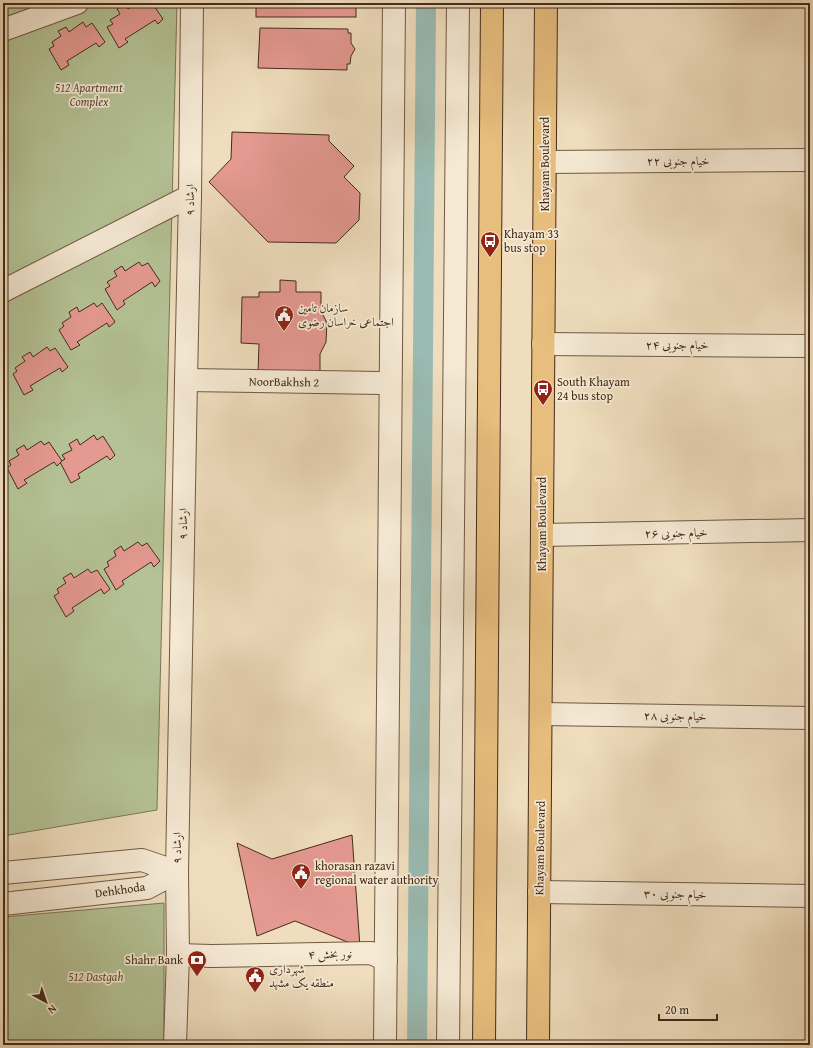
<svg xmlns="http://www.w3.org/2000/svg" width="813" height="1048" viewBox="0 0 813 1048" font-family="'Gentium Book Plus',Amiri,serif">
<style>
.green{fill:#b4c295;stroke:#7c7658}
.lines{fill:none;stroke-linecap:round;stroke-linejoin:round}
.canal{stroke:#9abbb3;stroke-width:20}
.building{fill:#e49991;stroke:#452b1a}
.minor-casing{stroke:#705843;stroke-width:24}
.major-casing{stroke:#452b1a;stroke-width:24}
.minor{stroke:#f5e9d4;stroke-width:22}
.major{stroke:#e8be7e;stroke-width:22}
.labels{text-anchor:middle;stroke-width:3.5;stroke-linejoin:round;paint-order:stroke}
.park-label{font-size:12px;font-style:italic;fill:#5b4933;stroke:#f5e9d4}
.street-label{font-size:12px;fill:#452b1a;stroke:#f5e9d4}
.poi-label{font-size:12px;fill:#452b1a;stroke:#f5e9d4;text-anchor:start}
</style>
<rect width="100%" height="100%" fill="#efddbd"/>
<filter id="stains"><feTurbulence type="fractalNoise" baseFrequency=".005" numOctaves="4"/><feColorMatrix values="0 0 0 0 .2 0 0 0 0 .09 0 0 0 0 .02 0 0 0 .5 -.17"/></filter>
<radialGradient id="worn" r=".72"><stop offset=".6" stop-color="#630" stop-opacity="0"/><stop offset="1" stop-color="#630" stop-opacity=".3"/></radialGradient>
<!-- green -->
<g class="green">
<polygon points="3,3 177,3 157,810 3,836"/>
<polygon points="164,903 164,1045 3,1045 3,917"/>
</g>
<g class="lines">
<!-- canal -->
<polyline class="canal" points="417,1045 426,3"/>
</g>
<!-- building -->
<g class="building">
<polygon points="137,3 144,3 145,4 152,3 163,19 158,24 155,20 125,39 128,42 119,48 107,27 113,24 110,20 120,14 117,9 125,4 128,9"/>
<rect x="256" y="3" width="100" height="14"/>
<polygon points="83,22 86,27 92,23 105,42 99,47 96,43 67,61 69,65 61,70 49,49 54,46 52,42 61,36 58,31 66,27 69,32"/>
<polygon points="260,28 348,29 348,33 351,33 351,43 355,49 351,56 350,64 347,64 347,70 258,68"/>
<polygon points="232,132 329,135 329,141 354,166 344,177 360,193 359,220 336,243 268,242 209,182 231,159"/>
<polygon points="139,262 142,266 148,263 160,281 155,287 152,282 123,301 125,304 117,310 105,289 110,286 107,282 117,276 114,271 122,266 125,271"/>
<polygon points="280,280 296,281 296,292 321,292 321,311 327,323 326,342 320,354 320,374 258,373 259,344 241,343 242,297 259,297 259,292 280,292"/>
<polygon points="94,303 97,307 102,303 115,322 109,327 107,323 77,342 80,345 71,350 59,330 64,326 62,323 71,317 69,312 77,307 79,312"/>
<polygon points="47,347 50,351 55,348 68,367 62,372 60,368 30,386 33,390 24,395 13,374 17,371 15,368 25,361 22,357 30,352 33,357"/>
<polygon points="94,435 97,440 103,436 115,455 110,460 107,456 78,474 80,478 71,483 60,462 65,459 62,455 72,450 69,444 77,439 80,445"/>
<polygon points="41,441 44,445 49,442 62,461 57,466 54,462 24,480 27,483 18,489 7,468 11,465 9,461 19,455 16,450 24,445 27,450"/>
<polygon points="138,542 142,546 147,543 160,561 154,567 151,562 122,581 124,584 116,590 104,569 109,566 107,562 116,556 114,551 121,546 124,551"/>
<polygon points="88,569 91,573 97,570 110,589 104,594 101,589 72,608 74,611 66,617 54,596 59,593 57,589 66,583 63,578 71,573 74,578"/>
<polygon points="352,835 360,947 295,921 257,936 237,843 272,859"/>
</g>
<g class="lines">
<defs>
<g id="minor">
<polyline points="3,30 77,3"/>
<polyline points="545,162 810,160"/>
<polyline points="3,291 190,196"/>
<polyline points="543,344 810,346"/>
<polyline points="186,380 381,383"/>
<polyline points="542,535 810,530"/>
<polyline points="541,714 810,718"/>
<polyline points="3,873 142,860 177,872"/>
<polyline points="539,892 810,896"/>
<polyline points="3,904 147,888 177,872"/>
<polyline points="178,955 212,956 371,953 386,960"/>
<polyline points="175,1045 178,955 177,872 186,380 190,196 192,3"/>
<polyline points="385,1045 394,3"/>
<polyline points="448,1045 458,3"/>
</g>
<g id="major">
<polyline points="484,1045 492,3"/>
<polyline points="538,1045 546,3"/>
</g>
</defs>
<!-- minor casing -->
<use href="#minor" class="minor-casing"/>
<!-- major casing -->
<use href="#major" class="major-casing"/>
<!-- minor -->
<use href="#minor" class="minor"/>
<!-- major -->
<use href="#major" class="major"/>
</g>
<!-- icons -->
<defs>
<symbol id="bus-pin" viewBox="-11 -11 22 30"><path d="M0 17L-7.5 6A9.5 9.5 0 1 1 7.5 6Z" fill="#8f2418" stroke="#f5e9d4"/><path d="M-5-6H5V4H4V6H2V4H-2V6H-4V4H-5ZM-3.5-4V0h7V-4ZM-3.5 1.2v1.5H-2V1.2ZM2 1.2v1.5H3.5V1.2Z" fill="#fff"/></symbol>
<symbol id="civic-pin" viewBox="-11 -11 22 30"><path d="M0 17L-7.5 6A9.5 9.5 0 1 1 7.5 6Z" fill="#8f2418" stroke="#f5e9d4"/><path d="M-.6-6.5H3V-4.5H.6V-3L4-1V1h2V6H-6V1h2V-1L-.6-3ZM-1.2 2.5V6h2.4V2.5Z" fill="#fff"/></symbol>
<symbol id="bank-pin" viewBox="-11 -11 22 30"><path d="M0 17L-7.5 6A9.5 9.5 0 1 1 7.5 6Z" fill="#8f2418" stroke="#f5e9d4"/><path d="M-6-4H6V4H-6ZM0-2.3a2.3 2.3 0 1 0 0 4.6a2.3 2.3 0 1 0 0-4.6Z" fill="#fff"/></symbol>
</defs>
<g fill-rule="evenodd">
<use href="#bus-pin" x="479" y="230" width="22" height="30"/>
<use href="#civic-pin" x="273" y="304" width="22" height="30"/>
<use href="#bus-pin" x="532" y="378" width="22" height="30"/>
<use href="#civic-pin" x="290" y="862" width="22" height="30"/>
<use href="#bank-pin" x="186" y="949" width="22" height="30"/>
<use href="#civic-pin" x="244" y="965" width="22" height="30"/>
</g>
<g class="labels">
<!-- park labels -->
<g class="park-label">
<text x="89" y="92">512 Apartment<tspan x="89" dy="14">Complex</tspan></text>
<text x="96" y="981">512 Dastgah</text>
</g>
<!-- street labels -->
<g class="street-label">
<text x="678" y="165">خیام جنوبی ۲۲</text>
<text transform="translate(545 164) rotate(-90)" y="4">Khayam Boulevard</text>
<text transform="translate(190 200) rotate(-89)" y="4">ارشاد ۹</text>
<text x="677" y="349">خیام جنوبی ۲۴</text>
<text transform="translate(284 382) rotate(1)" y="4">NoorBakhsh 2</text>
<text transform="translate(183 524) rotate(-89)" y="4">ارشاد ۹</text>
<text transform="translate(542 524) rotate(-90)" y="4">Khayam Boulevard</text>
<text transform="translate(676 533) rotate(-1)" y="4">خیام جنوبی ۲۶</text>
<text transform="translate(675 716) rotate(1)" y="4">خیام جنوبی ۲۸</text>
<text transform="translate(177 848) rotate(-89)" y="4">ارشاد ۹</text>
<text transform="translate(540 848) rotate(-89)" y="4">Khayam Boulevard</text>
<text transform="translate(120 890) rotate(-8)" y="4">Dehkhoda</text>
<text transform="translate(675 894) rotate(1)" y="4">خیام جنوبی ۳۰</text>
<text transform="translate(330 954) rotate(-1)" y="4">نور بخش ۴</text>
</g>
<!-- poi labels -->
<g class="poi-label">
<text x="504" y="238">Khayam 33<tspan x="504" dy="14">bus stop</tspan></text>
<text x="298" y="312">سازمان تامین<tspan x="298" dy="14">اجتماعی خراسان رضوی</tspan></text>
<text x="557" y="386">South Khayam<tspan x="557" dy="14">24 bus stop</tspan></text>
<text x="315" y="870">khorasan razavi<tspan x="315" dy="14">regional water authority</tspan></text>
<text x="183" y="964" text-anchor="end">Shahr Bank</text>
<text x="269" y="973">شهرداری<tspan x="269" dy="14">منطقه یک مشهد</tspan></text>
</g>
</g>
<!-- margin -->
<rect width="813" height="1048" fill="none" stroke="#efddbd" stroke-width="16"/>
<rect x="4" y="4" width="805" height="1040" fill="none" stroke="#452b1a" stroke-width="2"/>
<rect x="8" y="8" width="797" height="1032" fill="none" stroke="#452b1a"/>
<!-- north arrow -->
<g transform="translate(46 1002) rotate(140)" stroke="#f5e9d4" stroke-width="3" paint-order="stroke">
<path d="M0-3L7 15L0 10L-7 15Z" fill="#452b1a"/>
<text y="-6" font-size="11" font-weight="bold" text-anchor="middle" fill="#452b1a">N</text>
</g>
<!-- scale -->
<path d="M659 1014v6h58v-6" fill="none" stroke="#452b1a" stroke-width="2"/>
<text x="665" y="1014" font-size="12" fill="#452b1a" stroke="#f5e9d4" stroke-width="3" paint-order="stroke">20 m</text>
<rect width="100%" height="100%" filter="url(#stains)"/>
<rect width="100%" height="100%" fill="url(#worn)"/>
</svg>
